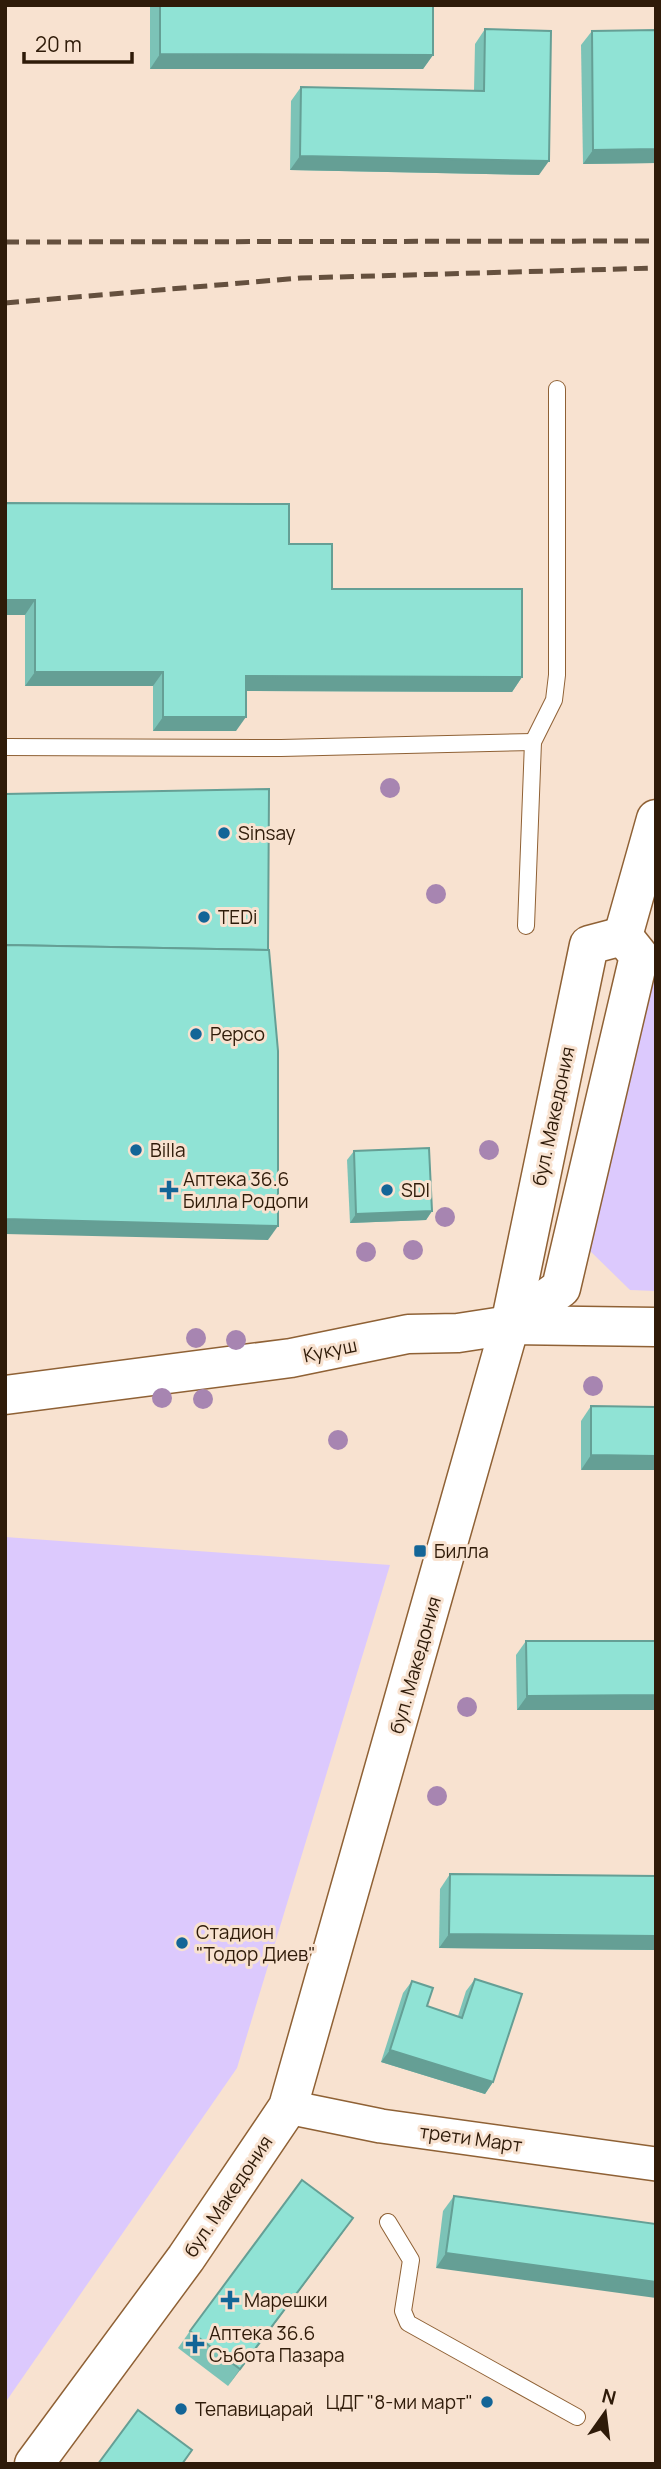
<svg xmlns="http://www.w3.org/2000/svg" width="661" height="2469" viewBox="0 0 661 2469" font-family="Manrope,sans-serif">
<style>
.park{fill:#dcc9fd}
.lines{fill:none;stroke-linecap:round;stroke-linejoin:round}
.lane-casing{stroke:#8f6135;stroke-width:18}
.street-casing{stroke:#8f6135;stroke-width:36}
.secondary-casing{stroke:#8f6135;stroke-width:41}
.lane{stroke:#fff;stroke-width:16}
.street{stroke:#fff;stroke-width:33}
.secondary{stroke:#fff;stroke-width:38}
.rail{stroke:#65503e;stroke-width:5;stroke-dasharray:14 7;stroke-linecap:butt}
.tree{fill:#a785b1}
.wall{fill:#7cc3b7}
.shaded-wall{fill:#659f95}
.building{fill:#90e3d5;stroke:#659f95;stroke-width:2}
.poi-dot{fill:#136597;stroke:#f8e2d0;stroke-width:2.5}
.labels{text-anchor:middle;stroke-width:6;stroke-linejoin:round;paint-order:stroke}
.poi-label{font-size:19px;fill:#2f1b09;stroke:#f8e2d0;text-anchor:start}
.street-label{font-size:19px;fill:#2f1b09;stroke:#f8e2d0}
</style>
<rect width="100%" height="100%" fill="#f8e2d0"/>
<!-- park -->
<g class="park">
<polygon points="656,970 656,1291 630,1290 582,1243"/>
<polygon points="5,1537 390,1565 237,2068 5,2403"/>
</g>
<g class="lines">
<defs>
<g id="lane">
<polyline points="5,747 281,748 533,742"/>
<polyline points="526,926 533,742 554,700 557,675 557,389"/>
<polyline points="388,2222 411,2260 403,2311 408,2323 577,2417"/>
</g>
<polyline id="street" points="288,2107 381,2126 656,2164"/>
<g id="secondary">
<polyline points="623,936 656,819"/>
<polyline points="510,1325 561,1288 639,956 623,936"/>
<polyline points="5,1395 291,1358 408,1334 458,1333 510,1325 656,1327"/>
<polyline points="34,2464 186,2258 288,2107 510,1325 589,945 623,936"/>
</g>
</defs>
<!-- lane casing -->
<use href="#lane" class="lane-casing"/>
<!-- street casing -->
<use href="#street" class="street-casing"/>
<!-- secondary casing -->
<use href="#secondary" class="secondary-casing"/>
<!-- lane -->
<use href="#lane" class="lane"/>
<!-- street -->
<use href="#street" class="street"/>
<!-- secondary -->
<use href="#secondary" class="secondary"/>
<!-- rail -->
<g class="rail">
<polyline points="5,242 656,241"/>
<polyline points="5,303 301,278 656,268"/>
</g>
</g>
<!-- trees -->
<g class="tree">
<circle cx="390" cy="788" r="10"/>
<circle cx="436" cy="894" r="10"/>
<circle cx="489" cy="1150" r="10"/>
<circle cx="445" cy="1217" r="10"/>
<circle cx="413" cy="1250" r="10"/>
<circle cx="366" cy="1252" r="10"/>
<circle cx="196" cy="1338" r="10"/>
<circle cx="236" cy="1340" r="10"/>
<circle cx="593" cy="1386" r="10"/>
<circle cx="162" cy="1398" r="10"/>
<circle cx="203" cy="1399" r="10"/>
<circle cx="338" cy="1440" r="10"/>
<circle cx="467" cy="1707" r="10"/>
<circle cx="437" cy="1796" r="10"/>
</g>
<!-- wall -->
<g class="wall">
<polygon points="150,5 433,5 433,55 423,69 150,69"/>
<polygon points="485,29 539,175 290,170 291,101 301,87 474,91 475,44"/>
<polygon points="656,30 656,163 583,164 581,45 592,31"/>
<polygon points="5,503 289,544 332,589 522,677 512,692 246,691 236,731 153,731 153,686 25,686 25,615"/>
<polygon points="354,1151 432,1211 426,1220 350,1223 347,1160"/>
<polygon points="591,1406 656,1407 581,1470 581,1421"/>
<polygon points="526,1641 656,1641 656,1710 517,1710 516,1655"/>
<polygon points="450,1874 656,1876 656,1950 439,1948 440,1889"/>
<polygon points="475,1979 493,2082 485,2094 381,2062 403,1993 412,1981 427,2006 458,2016 466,1991"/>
<polygon points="454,2196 656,2224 436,2268 443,2211"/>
<polygon points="353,2218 228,2386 178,2348 190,2331"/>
</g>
<!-- shaded-wall -->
<g class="shaded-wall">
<polygon points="160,54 433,55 423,69 150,69"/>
<polygon points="656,149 656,163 583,164 593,150"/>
<polygon points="300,156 549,161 539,175 290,170"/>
<polygon points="5,600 35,600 25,615 5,615"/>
<polygon points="35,672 163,672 153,686 25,686"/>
<polygon points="246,676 522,677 512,692 236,691"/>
<polygon points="163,717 246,717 236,731 153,731"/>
<polygon points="432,1211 426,1220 350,1223 356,1214"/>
<polygon points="5,1219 278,1226 268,1240 5,1234"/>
<polygon points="591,1455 656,1456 656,1470 581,1470"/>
<polygon points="656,1695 656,1710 517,1710 527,1696"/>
<polygon points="449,1934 656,1936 656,1950 439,1948"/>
<polygon points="390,2050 493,2082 485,2094 381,2062"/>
<polygon points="353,2218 341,2235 228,2386 240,2369"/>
<polygon points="446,2253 656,2282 656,2298 436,2268"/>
</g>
<!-- building -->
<g class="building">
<polygon points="160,5 433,5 433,55 160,54"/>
<polygon points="485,29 551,31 549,161 300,156 301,87 484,91"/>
<polygon points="656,30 656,149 593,150 592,31"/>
<polygon points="5,503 289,504 289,544 332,544 332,589 522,589 522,677 246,676 246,717 163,717 163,672 35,672 35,600 5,600"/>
<polygon points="269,789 268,950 5,945 5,794"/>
<polygon points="5,945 269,950 278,1051 278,1226 5,1219"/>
<polygon points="429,1148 432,1211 356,1214 354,1151"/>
<polygon points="591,1406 656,1407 656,1456 591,1455"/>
<polygon points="526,1641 656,1641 656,1695 527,1696"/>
<polygon points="450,1874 656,1876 656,1936 449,1934"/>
<polygon points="475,1979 522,1994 493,2082 390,2050 412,1981 433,1988 427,2006 462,2018"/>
<polygon points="302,2180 353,2218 240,2369 190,2331"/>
<polygon points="454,2196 656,2224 656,2282 446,2253"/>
<polygon points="138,2410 192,2450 182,2464 98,2464"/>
</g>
<!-- markers -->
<g class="poi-dot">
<circle cx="224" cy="833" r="7"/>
<circle cx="204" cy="917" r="7"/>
<circle cx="196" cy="1034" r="7"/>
<circle cx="136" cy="1150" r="7"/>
<path d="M165.5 1179.5h7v7h7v7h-7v7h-7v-7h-7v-7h7z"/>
<circle cx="387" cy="1190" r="7"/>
<rect x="413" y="1544" width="14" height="14" rx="3.5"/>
<circle cx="182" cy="1943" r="7"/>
<path d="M226.5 2289.5h7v7h7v7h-7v7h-7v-7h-7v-7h7z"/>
<path d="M191.5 2333.5h7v7h7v7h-7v7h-7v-7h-7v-7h7z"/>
<circle cx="487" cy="2402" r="7"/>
<circle cx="181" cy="2409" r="7"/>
</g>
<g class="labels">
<!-- poi labels -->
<g class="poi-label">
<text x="238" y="840">Sinsay</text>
<text x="218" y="924">TEDi</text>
<text x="210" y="1041">Pepco</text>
<text x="150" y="1157">Billa</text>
<text x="183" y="1186">Аптека 36.6<tspan x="183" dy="22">Билла Родопи</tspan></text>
<text x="401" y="1197">SDI</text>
<text x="434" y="1558">Билла</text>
<text x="196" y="1939">Стадион<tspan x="196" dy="22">"Тодор Диев"</tspan></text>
<text x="244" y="2307">Марешки</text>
<text x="209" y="2340">Аптека 36.6<tspan x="209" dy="22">Събота Пазара</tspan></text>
<text x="473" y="2409" text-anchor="end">ЦДГ "8-ми март"</text>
<text x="195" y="2416">Тепавицарай</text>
</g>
<!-- street labels -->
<g class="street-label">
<text transform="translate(553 1116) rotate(-78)" y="7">бул. Македония</text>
<text transform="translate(330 1350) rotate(-12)" y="7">Кукуш</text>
<text transform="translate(415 1665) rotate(-74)" y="7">бул. Македония</text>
<text transform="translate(471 2138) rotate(8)" y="7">трети Март</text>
<text transform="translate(228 2196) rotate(-56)" y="7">бул. Македония</text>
</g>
</g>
<!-- border -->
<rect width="661" height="2469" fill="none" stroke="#2f1b09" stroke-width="14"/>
<!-- north arrow -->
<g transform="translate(605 2413) rotate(14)" stroke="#f8e2d0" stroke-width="5" paint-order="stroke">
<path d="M0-5L12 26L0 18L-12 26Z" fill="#2f1b09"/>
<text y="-10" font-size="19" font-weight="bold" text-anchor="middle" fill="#2f1b09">N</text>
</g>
<!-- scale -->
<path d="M24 52v10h108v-10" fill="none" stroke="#2f1b09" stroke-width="3.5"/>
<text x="35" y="52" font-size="21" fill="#2f1b09" stroke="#f8e2d0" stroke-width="5" paint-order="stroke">20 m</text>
</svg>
